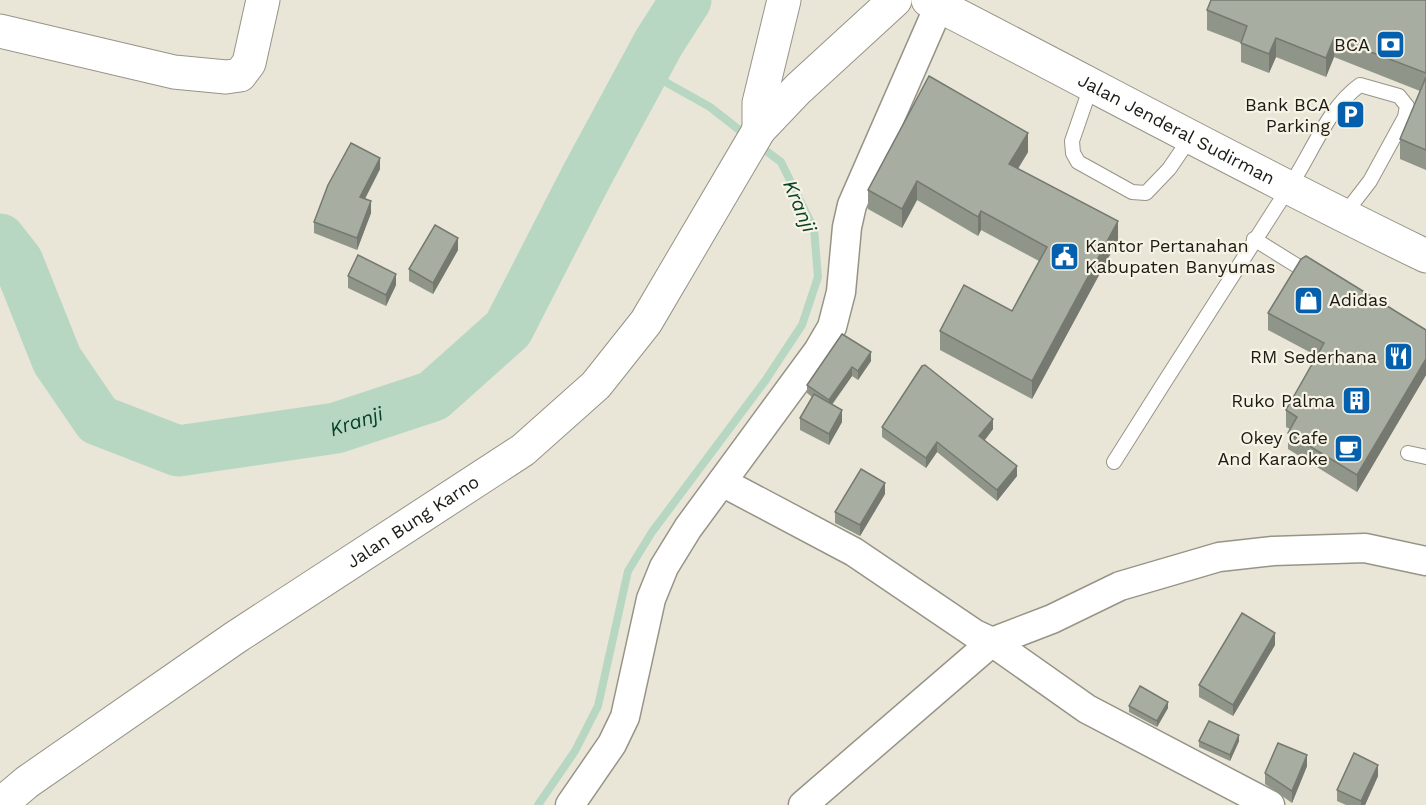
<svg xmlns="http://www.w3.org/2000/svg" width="1426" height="805" viewBox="0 0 1426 805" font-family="'Work Sans',sans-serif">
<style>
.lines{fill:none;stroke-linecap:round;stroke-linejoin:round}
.stream{stroke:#b7d7c3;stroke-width:8}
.river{stroke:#b7d7c3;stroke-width:51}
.lane-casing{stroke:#979487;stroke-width:16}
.street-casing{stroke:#979487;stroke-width:31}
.secondary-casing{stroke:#979487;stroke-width:35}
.primary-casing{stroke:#979487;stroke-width:35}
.lane{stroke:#fff;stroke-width:14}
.street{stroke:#fff;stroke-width:28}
.secondary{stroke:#fff;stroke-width:33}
.primary{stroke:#fff;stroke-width:33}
.wall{fill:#90958a}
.shaded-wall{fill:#757970}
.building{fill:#a7ada0;stroke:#757970;stroke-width:1.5}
.labels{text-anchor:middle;stroke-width:4.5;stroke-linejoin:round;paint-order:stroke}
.poi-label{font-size:18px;fill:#1c1b16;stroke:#f7f3e5;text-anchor:end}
.street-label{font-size:18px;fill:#1c1b16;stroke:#f7f3e5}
.water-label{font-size:20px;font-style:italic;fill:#064127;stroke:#f7f3e5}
</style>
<rect width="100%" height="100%" fill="#e9e6d8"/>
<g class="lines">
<!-- stream -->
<g class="stream">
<polyline points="644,70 710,107 747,136"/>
<polyline points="538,805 575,751 598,706 628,571 652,532 765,381 802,325 818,277 814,229 781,162 757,144"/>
</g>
<!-- river -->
<path class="river" id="s1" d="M 0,239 L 18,262 L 57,360 L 98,420 L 178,451 L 336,428 L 433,396 L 508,329 L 586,177 L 659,42 L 686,0"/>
<defs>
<g id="lane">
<polyline points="1091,86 1072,141 1073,153 1078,162 1132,192 1146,193 1169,169 1191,137"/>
<polyline points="1254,239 1299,267"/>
<polyline points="1408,453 1426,457"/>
<path d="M 1114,462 C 1173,368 1233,275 1293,181 C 1313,150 1329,107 1360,85 L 1399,96 L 1407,106 L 1405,117 L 1370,181 L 1343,216"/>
</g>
<g id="street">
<polyline points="722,482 854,552 975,634 992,642 1087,709 1270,805"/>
<polyline points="570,805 612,744 625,717 651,599 664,567 688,528 818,351 832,327 841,292 847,227 852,205 939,6"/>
<polyline points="803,805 992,642 1052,619 1120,586 1219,557 1273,551 1365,548 1426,561"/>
</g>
<g id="secondary">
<polyline points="0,31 174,72 226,77 240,75 249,63 263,0"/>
<polyline points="759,130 759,103 784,0"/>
<path id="s2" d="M 0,805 L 27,782 L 236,637 L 523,450 L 596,385 L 646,322 L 759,130 L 798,89 L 895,0"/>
</g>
<g id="primary">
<path id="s3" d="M 928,0 C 1094,85 1258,175 1426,256"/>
</g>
</defs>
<!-- lane casing -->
<use href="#lane" class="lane-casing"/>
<!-- street casing -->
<use href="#street" class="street-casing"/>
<!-- secondary casing -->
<use href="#secondary" class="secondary-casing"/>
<!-- primary casing -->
<use href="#primary" class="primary-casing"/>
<!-- lane -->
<use href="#lane" class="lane"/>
<!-- street -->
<use href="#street" class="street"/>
<!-- secondary -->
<use href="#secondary" class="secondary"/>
<!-- primary -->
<use href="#primary" class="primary"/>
</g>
<!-- wall -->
<g class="wall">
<polygon points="1426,0 1426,170 1400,159 1400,139 1420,91 1334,57 1326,77 1276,57 1269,73 1241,62 1241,43 1207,30 1207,10"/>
<polygon points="1028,152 1018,169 1118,240 1032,399 940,350 940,331 1012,311 1039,261 981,230 978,236 917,200 902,228 868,209 868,190"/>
<polygon points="380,169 365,199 371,213 357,250 314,233 314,222"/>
<polygon points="458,250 433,294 409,281 409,269"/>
<polygon points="348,276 396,285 386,306 348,288"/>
<polygon points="1268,313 1426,330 1426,375 1357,492 1288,449 1288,433 1290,429 1286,427 1286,410 1317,356 1268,330"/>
<polygon points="871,361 858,380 852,376 832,405 842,422 829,445 800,430 800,418 812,397 807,393 807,385"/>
<polygon points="882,427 993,429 985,440 1017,476 997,501 937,452 926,468 882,437"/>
<polygon points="885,494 860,536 835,523 835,512"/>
<polygon points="1275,645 1233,716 1199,697 1199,685"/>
<polygon points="1129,706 1168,708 1157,727 1129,712"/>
<polygon points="1199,741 1239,741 1230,761 1199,747"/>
<polygon points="1307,766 1292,803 1265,784 1265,773"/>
<polygon points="1378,776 1365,805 1346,805 1337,801 1337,790"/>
</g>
<!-- shaded-wall -->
<g class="shaded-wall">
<polygon points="1276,38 1276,57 1269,73 1269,54"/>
<polygon points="1334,38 1334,57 1326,77 1326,58"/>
<polygon points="1028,133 1028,152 1009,183 1009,164"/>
<polygon points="380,158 380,169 360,208 360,197"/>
<polygon points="917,181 917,200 902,228 902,209"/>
<polygon points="371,201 371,213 357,250 357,238"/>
<polygon points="981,211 981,230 978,236 978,217"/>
<polygon points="1118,221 1118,240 1032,399 1032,381"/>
<polygon points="458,238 458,250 433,294 433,283"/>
<polygon points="396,274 396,285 386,306 386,295"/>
<polygon points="871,352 871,361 858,380 858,371"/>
<polygon points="1426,359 1426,375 1357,492 1357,475"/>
<polygon points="852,367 852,376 829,408 829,400"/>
<polygon points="842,410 842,422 829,445 829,434"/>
<polygon points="993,419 993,429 979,447 979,436"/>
<polygon points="937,442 937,452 926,468 926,458"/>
<polygon points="1017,466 1017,476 997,501 997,490"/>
<polygon points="885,483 885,494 860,536 860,525"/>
<polygon points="1275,633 1275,645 1233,716 1233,705"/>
<polygon points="1168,702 1168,708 1157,727 1157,721"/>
<polygon points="1239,735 1239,741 1230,761 1230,755"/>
<polygon points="1307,755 1307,766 1292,803 1292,791"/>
<polygon points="1378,765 1378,776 1365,805 1361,805 1361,801"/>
</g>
<!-- building -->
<g class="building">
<polygon points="1211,0 1426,0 1426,73 1334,38 1326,58 1276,38 1269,54 1241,43 1247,26 1207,10"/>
<polygon points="929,76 1028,133 1009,164 1118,221 1032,381 940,331 964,285 1012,311 1047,247 981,211 978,217 917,181 902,209 868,190"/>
<polygon points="1426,77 1426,150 1400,139"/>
<polygon points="351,143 380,158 360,197 371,201 357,238 314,222 328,185"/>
<polygon points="435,225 458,238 433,283 409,269"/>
<polygon points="358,255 396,274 386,295 348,276"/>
<polygon points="1306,256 1426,330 1426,359 1357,475 1288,433 1297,417 1286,410 1324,343 1268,313 1301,259"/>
<polygon points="842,334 871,352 858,371 852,367 829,400 807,385"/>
<polygon points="925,365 993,419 979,436 1017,466 997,490 937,442 926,458 882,427 922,366"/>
<polygon points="814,394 842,410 829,434 800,418"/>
<polygon points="861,469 885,483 860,525 835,512"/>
<polygon points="1242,613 1275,633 1233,705 1199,685"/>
<polygon points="1140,686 1168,702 1157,721 1129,706"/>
<polygon points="1209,721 1239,735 1230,755 1199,741"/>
<polygon points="1278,743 1307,755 1292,791 1265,773"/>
<polygon points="1354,753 1378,765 1361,801 1337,790"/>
</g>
<!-- icons -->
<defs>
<symbol id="bank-square" viewBox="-11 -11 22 22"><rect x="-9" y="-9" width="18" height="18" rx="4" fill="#0460ad" stroke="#f7f3e5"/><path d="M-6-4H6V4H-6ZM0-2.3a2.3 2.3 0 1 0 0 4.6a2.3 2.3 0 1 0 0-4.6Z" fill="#fff"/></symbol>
<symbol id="parking-square" viewBox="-11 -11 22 22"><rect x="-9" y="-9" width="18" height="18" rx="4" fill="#0460ad" stroke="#f7f3e5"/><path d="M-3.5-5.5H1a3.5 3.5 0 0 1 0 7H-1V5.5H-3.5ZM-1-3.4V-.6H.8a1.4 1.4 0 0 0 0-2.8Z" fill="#fff"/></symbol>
<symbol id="civic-square" viewBox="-11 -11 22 22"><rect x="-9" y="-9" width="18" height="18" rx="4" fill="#0460ad" stroke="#f7f3e5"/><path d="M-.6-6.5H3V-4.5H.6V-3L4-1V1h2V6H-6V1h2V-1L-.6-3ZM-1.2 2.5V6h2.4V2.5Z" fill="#fff"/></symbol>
<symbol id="shop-square" viewBox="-11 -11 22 22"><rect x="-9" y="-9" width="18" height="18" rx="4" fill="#0460ad" stroke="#f7f3e5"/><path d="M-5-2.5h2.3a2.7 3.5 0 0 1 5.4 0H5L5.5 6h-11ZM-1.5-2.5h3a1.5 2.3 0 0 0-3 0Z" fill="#fff"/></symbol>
<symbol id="restaurant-square" viewBox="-11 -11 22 22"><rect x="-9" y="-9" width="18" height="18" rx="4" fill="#0460ad" stroke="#f7f3e5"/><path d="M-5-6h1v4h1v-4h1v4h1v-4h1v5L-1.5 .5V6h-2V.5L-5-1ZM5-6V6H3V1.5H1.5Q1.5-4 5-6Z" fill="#fff"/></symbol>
<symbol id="building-square" viewBox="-11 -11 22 22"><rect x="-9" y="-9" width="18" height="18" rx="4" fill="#0460ad" stroke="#f7f3e5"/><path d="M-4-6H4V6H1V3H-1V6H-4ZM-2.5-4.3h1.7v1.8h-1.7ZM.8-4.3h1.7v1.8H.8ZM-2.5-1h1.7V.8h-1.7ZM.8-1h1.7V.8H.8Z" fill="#fff"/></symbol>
<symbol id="cafe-square" viewBox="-11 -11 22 22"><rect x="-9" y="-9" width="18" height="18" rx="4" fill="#0460ad" stroke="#f7f3e5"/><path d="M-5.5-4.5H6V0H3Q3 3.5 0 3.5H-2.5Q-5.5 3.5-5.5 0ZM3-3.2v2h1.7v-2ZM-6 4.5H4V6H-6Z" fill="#fff"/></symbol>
</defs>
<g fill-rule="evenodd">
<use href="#bank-square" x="1374" y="28" width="33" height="33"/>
<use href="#parking-square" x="1334" y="98" width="33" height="33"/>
<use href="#civic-square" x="1048" y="240" width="33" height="33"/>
<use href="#shop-square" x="1292" y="284" width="33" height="33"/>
<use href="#restaurant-square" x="1382" y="340" width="33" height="33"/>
<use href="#building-square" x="1340" y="384" width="33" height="33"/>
<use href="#cafe-square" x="1332" y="432" width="33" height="33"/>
</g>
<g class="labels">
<!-- poi labels -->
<g class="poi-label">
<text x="1370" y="51">BCA</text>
<text x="1330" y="111">Bank BCA<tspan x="1330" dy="21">Parking</tspan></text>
<text x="1085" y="252" text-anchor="start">Kantor Pertanahan<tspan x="1085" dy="21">Kabupaten Banyumas</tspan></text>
<text x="1329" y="306" text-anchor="start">Adidas</text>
<text x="1377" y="363">RM Sederhana</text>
<text x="1335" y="407">Ruko Palma</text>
<text x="1328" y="444">Okey Cafe<tspan x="1328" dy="21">And Karaoke</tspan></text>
</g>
<!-- street labels -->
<g class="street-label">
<text dy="6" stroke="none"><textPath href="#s3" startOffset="280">Jalan Jenderal Sudirman</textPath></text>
<text dy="6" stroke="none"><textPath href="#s2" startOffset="501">Jalan Bung Karno</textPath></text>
</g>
<!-- water labels -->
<g class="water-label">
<text transform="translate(800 206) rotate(67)" y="7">Kranji</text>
<text dy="7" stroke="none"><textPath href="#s1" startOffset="474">Kranji</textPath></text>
</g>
</g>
</svg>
